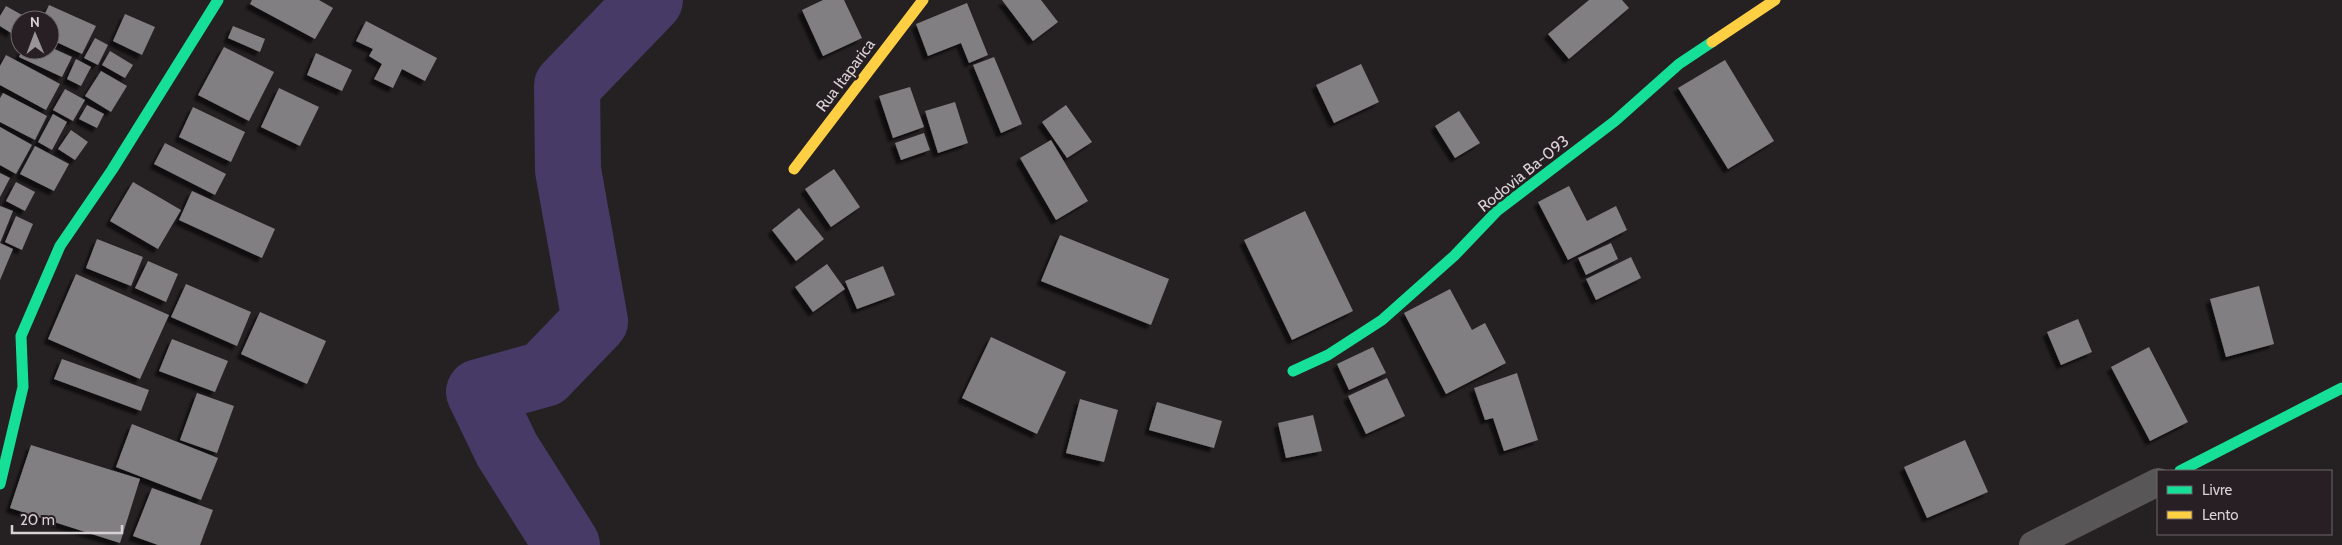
<svg xmlns="http://www.w3.org/2000/svg" width="2342" height="545" viewBox="0 0 2342 545" font-family="Cabin,sans-serif">
<style>
.lines{fill:none;stroke-linecap:round;stroke-linejoin:round}
.river{stroke:#483a67;stroke-width:66}
.building{fill:#827f82;filter:url(#shadow)}
.street{stroke:#585657;stroke-width:28}
.fast{stroke:#16e098;stroke-width:11}
.slow{stroke:#ffcf43;stroke-width:11}
.labels{text-anchor:middle;stroke-width:5;stroke-linejoin:round;paint-order:stroke}
.street-label{font-size:16px;fill:#d8d2d5;stroke:#271f23}
</style>
<defs>
<filter id="shadow"><feDropShadow dx="-4.5" dy="4.5" stdDeviation="1" flood-color="#0009"/></filter>
</defs>
<rect width="100%" height="100%" fill="#252123"/>
<g class="lines">
<!-- river -->
<polyline class="river" points="567,545 507,450 479,392 544,374 595,321 568,170 567,86 650,0"/>
</g>
<!-- building -->
<g class="building">
<polygon points="252,0 319,0 333,8 315,39 250,4"/>
<polygon points="823,0 844,0 862,38 823,56 802,10"/>
<polygon points="1002,0 1041,0 1058,22 1033,41"/>
<polygon points="1589,0 1622,0 1629,8 1569,59 1548,34"/>
<polygon points="967,3 988,55 969,63 961,43 928,56 916,24"/>
<polygon points="49,5 96,26 82,54 50,39 50,20 42,20"/>
<polygon points="6,6 22,15 11,33 0,26 0,16"/>
<polygon points="125,14 155,27 142,55 113,41"/>
<polygon points="366,21 437,58 425,81 402,69 393,88 374,79 382,64 369,56 373,49 356,41"/>
<polygon points="233,26 265,39 260,52 228,38"/>
<polygon points="95,38 108,45 98,65 84,58"/>
<polygon points="50,47 72,57 62,77 19,57 22,50 50,50"/>
<polygon points="224,47 274,72 249,121 198,95"/>
<polygon points="110,51 133,65 125,78 102,65"/>
<polygon points="316,53 352,70 342,91 307,75"/>
<polygon points="6,55 60,84 46,110 0,85 0,66"/>
<polygon points="994,57 1022,124 1001,133 973,65"/>
<polygon points="76,59 91,67 81,86 67,79"/>
<polygon points="1725,60 1774,141 1728,169 1678,88"/>
<polygon points="1361,64 1379,102 1334,123 1316,85"/>
<polygon points="101,71 127,86 111,112 85,96"/>
<polygon points="910,87 924,127 893,138 879,96"/>
<polygon points="279,88 319,107 300,146 261,127"/>
<polygon points="65,89 85,100 73,121 53,110"/>
<polygon points="3,93 47,116 35,140 0,122 0,98"/>
<polygon points="955,102 968,143 938,153 925,111"/>
<polygon points="87,105 104,114 97,128 79,119"/>
<polygon points="1066,105 1092,142 1067,158 1042,122"/>
<polygon points="193,107 245,132 231,162 179,137"/>
<polygon points="1459,111 1480,143 1455,158 1435,126"/>
<polygon points="53,114 67,122 52,150 38,142"/>
<polygon points="0,127 32,145 16,174 0,165"/>
<polygon points="71,130 88,142 75,160 58,149"/>
<polygon points="924,133 930,150 901,160 895,143"/>
<polygon points="1051,140 1088,201 1056,220 1020,158"/>
<polygon points="165,143 226,174 215,195 154,164"/>
<polygon points="35,146 69,164 54,191 20,174"/>
<polygon points="834,169 860,207 831,227 805,189"/>
<polygon points="0,173 10,178 0,197"/>
<polygon points="16,182 35,192 25,211 6,201"/>
<polygon points="133,182 181,210 158,249 110,221"/>
<polygon points="1569,186 1587,221 1616,206 1627,230 1568,260 1538,202"/>
<polygon points="192,191 275,229 262,258 179,220"/>
<polygon points="0,206 13,211 0,243"/>
<polygon points="799,208 824,239 796,261 772,230"/>
<polygon points="1305,211 1353,311 1292,340 1244,240"/>
<polygon points="16,216 33,224 22,250 5,242"/>
<polygon points="1060,235 1169,279 1151,325 1041,281"/>
<polygon points="97,239 143,257 131,286 86,268"/>
<polygon points="0,243 13,249 0,280"/>
<polygon points="1611,243 1618,259 1586,275 1578,258"/>
<polygon points="1631,257 1641,278 1596,300 1586,279"/>
<polygon points="148,261 178,274 166,302 135,288"/>
<polygon points="827,264 845,289 813,312 795,287"/>
<polygon points="883,266 895,295 857,309 845,281"/>
<polygon points="76,274 169,315 140,379 48,339"/>
<polygon points="186,284 251,312 237,346 171,317"/>
<polygon points="2259,286 2274,344 2226,357 2210,299"/>
<polygon points="1450,289 1472,330 1485,323 1506,363 1446,394 1404,313"/>
<polygon points="260,312 326,341 307,384 241,354"/>
<polygon points="2078,319 2092,352 2061,365 2047,332"/>
<polygon points="991,337 1066,372 1037,434 962,398"/>
<polygon points="172,339 228,361 215,392 159,371"/>
<polygon points="1373,347 1386,373 1349,390 1337,364"/>
<polygon points="2149,347 2188,422 2150,441 2111,367"/>
<polygon points="62,359 149,390 141,411 54,379"/>
<polygon points="1517,373 1538,440 1504,451 1493,418 1485,420 1474,388"/>
<polygon points="1387,378 1405,416 1366,434 1348,396"/>
<polygon points="197,393 234,406 217,453 180,440"/>
<polygon points="1080,399 1118,410 1104,462 1066,453"/>
<polygon points="1157,402 1222,421 1214,448 1149,430"/>
<polygon points="1313,415 1322,451 1286,458 1278,423"/>
<polygon points="132,424 218,458 201,500 116,467"/>
<polygon points="1965,440 1988,492 1927,518 1904,467"/>
<polygon points="31,445 140,479 120,543 10,508"/>
<polygon points="152,488 213,510 200,545 158,545 133,536"/>
</g>
<g class="lines">
<!-- street -->
<polyline class="street" points="2033,545 2158,482"/>
<!-- fast -->
<g class="fast">
<polyline points="1293,371 1328,355 1382,320 1454,256 1497,211 1615,121 1679,64 1712,42"/>
<polyline points="2180,471 2342,388"/>
<polyline points="0,484 23,387 21,336 60,246 112,170 218,0"/>
</g>
<!-- slow -->
<g class="slow">
<polyline points="1712,42 1775,0"/>
<polyline points="794,169 923,0"/>
</g>
</g>
<g class="labels">
<!-- street labels -->
<g class="street-label">
<text transform="translate(845 75) rotate(-53)" y="6">Rua Itaparica</text>
<text transform="translate(1523 173) rotate(-39)" y="6">Rodovia Ba-093</text>
</g>
</g>
<!-- legend -->
<rect x="2157" y="470" width="175" height="65" fill="#271f23" stroke="#6e676a"/>
<rect x="2167" y="486" width="25" height="8" fill="#16e098" stroke="#6e676a"/>
<text x="2202" y="495" font-size="15" fill="#d8d2d5">Livre</text>
<rect x="2167" y="511" width="25" height="8" fill="#ffcf43" stroke="#6e676a"/>
<text x="2202" y="520" font-size="15" fill="#d8d2d5">Lento</text>
<!-- north arrow -->
<g transform="translate(35 35) rotate(359)"><circle r="24" fill="#271f23" stroke="#6e676a"/>
<path d="M0-4L9 19L0 12L-9 19Z" fill="#999497"/>
<text y="-8" font-size="14" font-weight="bold" text-anchor="middle" fill="#d8d2d5">N</text>
</g>
<!-- scale -->
<path d="M12 525v8h110v-8" fill="none" stroke="#d8d2d5" stroke-width="2.5"/>
<text x="20" y="525" font-size="15" fill="#d8d2d5" stroke="#271f23" stroke-width="4" paint-order="stroke">20 m</text>
</svg>
